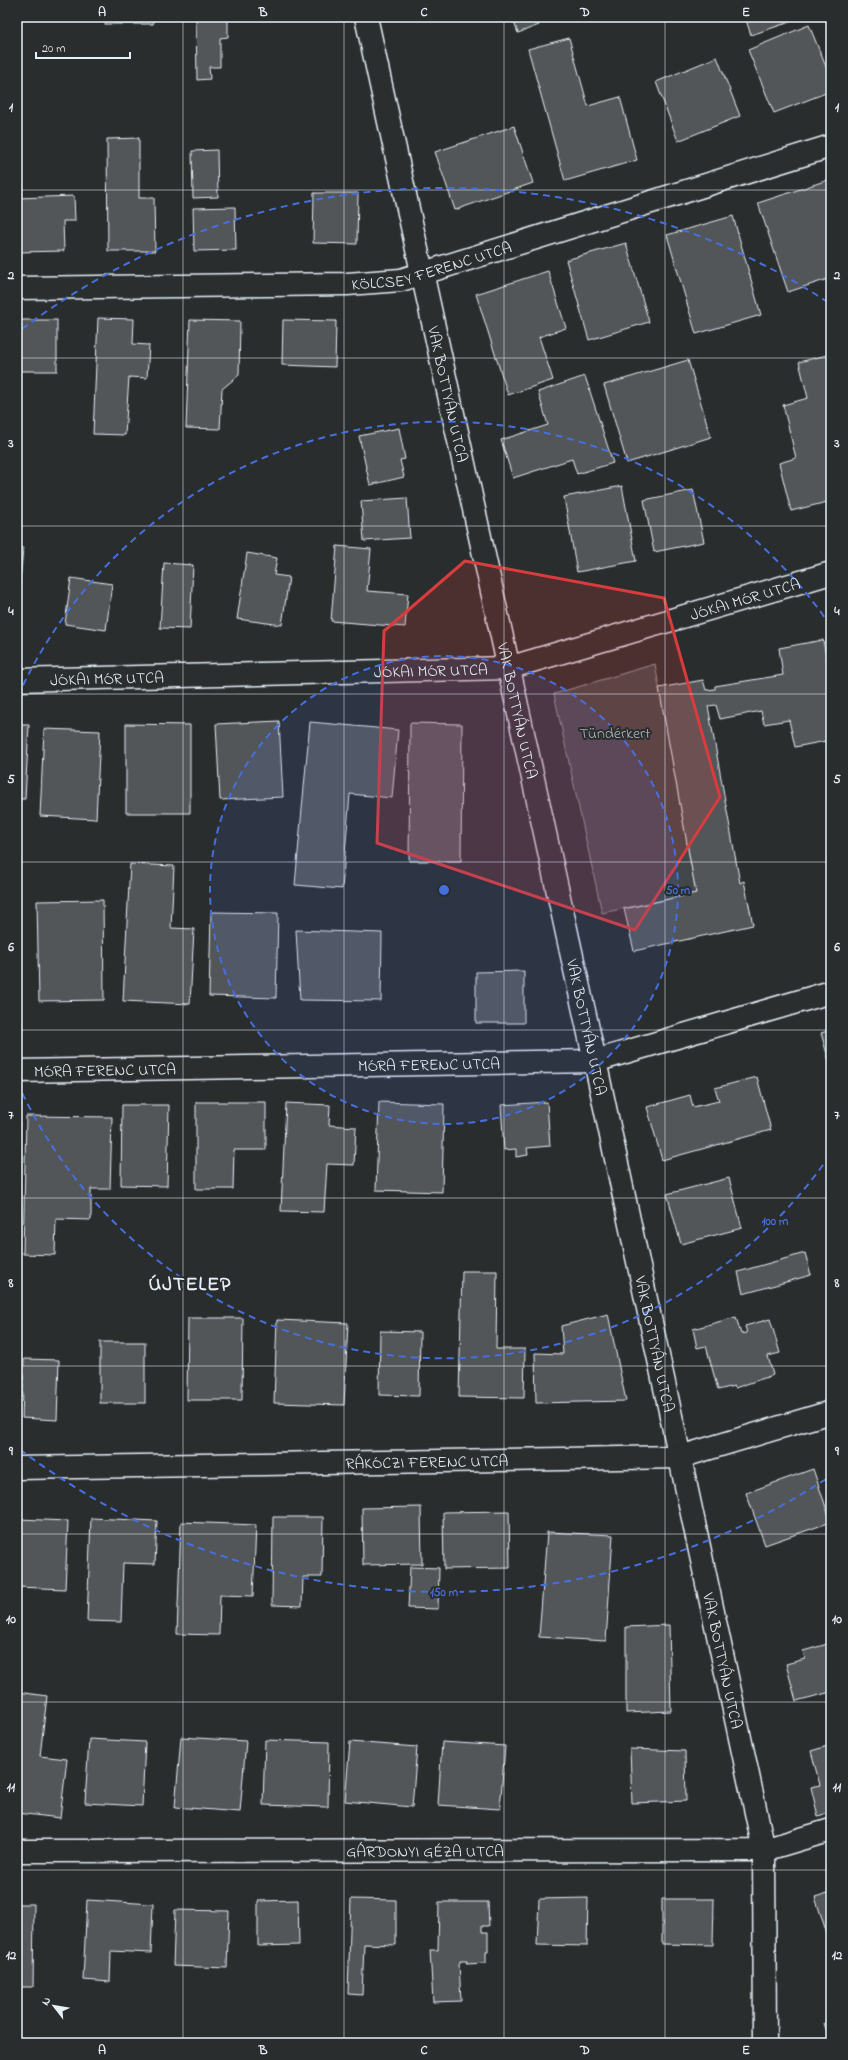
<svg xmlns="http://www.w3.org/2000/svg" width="848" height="2060" viewBox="0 0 848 2060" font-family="'Indie Flower',sans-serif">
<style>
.green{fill:#424648;stroke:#959ca0}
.building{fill:#535759;stroke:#e8f1f8}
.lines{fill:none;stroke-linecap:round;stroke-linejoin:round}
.minor-casing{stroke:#e8f1f8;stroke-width:25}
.minor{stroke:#2a2d2e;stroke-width:22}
.marked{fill:#d83c3d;fill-opacity:0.2;stroke:#d83c3d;stroke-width:3;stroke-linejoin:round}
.grid{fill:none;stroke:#e8f1f8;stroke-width:1;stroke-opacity:0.55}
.ring{fill:none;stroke:#466fde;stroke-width:2;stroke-dasharray:7 5}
.labels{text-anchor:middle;stroke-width:4;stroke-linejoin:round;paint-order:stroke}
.street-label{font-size:16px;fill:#e8f1f8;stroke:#2a2d2e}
.park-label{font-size:16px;fill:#aeb5ba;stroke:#2a2d2e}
.district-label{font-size:20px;font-weight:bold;letter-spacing:1px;fill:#e8f1f8;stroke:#2a2d2e}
.centre{fill:#466fde;stroke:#2a2d2e;stroke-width:2}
.ring-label{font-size:12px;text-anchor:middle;font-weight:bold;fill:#466fde;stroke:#2a2d2e;stroke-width:4;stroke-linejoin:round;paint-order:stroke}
.neatline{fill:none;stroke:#e8f1f8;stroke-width:1.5}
.grid-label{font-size:13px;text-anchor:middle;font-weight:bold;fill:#e8f1f8}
</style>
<rect width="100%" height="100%" fill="#2a2d2e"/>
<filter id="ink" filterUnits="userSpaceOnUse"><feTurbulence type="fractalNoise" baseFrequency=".025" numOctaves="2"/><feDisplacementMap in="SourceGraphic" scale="8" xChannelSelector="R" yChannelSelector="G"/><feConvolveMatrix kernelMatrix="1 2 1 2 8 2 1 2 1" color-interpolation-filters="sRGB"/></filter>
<g filter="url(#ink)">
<!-- green -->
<polygon class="green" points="655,664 696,893 602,913 554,694"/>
<!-- building -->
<g class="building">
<rect x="105" y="17" width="48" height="7"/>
<polygon points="196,17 228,17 228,37 220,38 220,67 209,67 210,79 197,80"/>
<polygon points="512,17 537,17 539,25 518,33"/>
<polygon points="745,17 788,17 790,22 751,35"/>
<polygon points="809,25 831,79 831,91 774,113 748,50"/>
<polygon points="569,38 588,106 620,97 637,160 565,181 528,49"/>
<polygon points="717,57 740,116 678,141 656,82"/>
<polygon points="514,126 533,183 455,210 435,152"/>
<polygon points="139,138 139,198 154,198 155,251 108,251 107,139"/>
<polygon points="217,150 218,197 193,198 192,151"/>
<polygon points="831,179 831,278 788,292 758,203"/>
<polygon points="314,193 358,193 357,244 313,243"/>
<polygon points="74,196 75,221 63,221 64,251 17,252 17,198"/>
<polygon points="235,207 236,250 194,251 193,208"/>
<polygon points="733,216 761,315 696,334 667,235"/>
<polygon points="626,243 649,322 589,340 566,260"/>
<polygon points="548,271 566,328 539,337 553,380 508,395 476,294"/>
<polygon points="98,318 134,319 133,344 149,345 147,378 129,377 125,435 93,434"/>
<rect x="17" y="320" width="40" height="51"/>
<polygon points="190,320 240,321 239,375 222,389 220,429 186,428"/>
<polygon points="283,320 336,321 335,367 282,365"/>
<polygon points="831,354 831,501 791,511 779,463 796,458 783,405 808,398 799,362"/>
<polygon points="688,360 711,437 627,463 604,385"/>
<polygon points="585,376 613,463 577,474 572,459 513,478 501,440 548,425 538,392"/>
<polygon points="399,428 405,459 400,460 404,477 370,485 359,436"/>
<polygon points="622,486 636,561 577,572 564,497"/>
<polygon points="693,490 704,542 654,552 644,500"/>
<polygon points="407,498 410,538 364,541 361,501"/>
<polygon points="337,546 371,549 367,591 408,594 405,627 331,621"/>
<polygon points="17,548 23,548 17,616"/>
<polygon points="247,553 277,558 274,575 289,577 282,625 237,619"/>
<polygon points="164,563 193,565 190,629 160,628"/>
<polygon points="71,578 112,584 106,630 65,624"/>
<polygon points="823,640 831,684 831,740 795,747 789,720 764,724 761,711 720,719 716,705 708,706 740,883 744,881 753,925 634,951 624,909 696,893 659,688 703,680 706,690 715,689 715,686 783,675 779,648"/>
<polygon points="279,721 283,797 220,800 216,724"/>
<polygon points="310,722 398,730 392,798 350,794 342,889 295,885"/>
<polygon points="410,723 462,724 461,861 409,861"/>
<polygon points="126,724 190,725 190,813 126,813"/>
<polygon points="17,725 29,725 25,799 17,799"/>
<polygon points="44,729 100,731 96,819 40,816"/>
<polygon points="130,864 174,866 171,928 194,929 190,1004 123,1001"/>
<polygon points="103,900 104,1000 39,1001 37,901"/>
<polygon points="211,912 278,913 276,998 209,996"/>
<polygon points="296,930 382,933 381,1001 300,1000"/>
<polygon points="524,971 524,1023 476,1023 476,972"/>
<polygon points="831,1030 831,1068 821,1033"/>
<polygon points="757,1077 771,1130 662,1160 647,1107 690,1095 693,1107 719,1101 715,1088"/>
<polygon points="196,1102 266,1102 266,1150 234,1150 233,1189 196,1189"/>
<polygon points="379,1102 444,1104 442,1192 376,1190"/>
<polygon points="547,1102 550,1146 527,1148 528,1155 516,1157 516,1149 504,1150 501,1105"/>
<polygon points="286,1103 330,1105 329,1125 356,1127 354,1165 327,1164 324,1212 281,1211"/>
<polygon points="122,1105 169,1105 167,1186 121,1185"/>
<polygon points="26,1116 112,1117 110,1189 91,1189 91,1220 56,1219 55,1255 23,1254"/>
<polygon points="17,1124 20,1124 19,1183 17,1183"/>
<polygon points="729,1178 742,1228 681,1244 667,1194"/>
<polygon points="805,1253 811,1275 743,1294 738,1272"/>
<polygon points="462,1271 497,1271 496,1349 525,1349 524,1398 459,1397"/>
<polygon points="608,1314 626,1401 536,1403 535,1353 563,1354 561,1326"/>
<polygon points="736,1317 741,1334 747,1333 745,1326 770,1319 780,1353 768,1356 773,1375 735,1388 734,1386 718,1390 706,1346 697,1348 693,1329"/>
<polygon points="188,1318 243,1318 242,1400 187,1400"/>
<polygon points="277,1320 348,1323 344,1405 274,1403"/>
<polygon points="380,1331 420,1332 419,1396 379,1395"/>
<rect x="100" y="1342" width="45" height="61"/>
<polygon points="24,1359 59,1360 57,1420 22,1418"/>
<polygon points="813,1469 831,1522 765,1545 746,1493"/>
<polygon points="421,1507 422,1564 363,1565 362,1508"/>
<polygon points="509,1511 510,1568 444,1569 443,1512"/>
<polygon points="273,1517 323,1517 322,1577 303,1577 302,1606 272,1605"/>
<polygon points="91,1518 157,1521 155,1564 123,1563 121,1622 87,1621"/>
<polygon points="17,1519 68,1521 65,1589 17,1587"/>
<polygon points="181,1522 256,1525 253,1596 220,1595 219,1635 177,1634"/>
<polygon points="547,1532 613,1535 606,1641 539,1637"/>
<polygon points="410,1567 439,1568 438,1609 408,1608"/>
<polygon points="669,1625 671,1711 626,1713 626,1627"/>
<polygon points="831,1643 831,1692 796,1701 786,1664 805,1659 803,1651"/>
<polygon points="17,1692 47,1696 40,1756 67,1759 60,1818 17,1813"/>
<polygon points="181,1737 246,1741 240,1812 175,1807"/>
<polygon points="89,1739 145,1742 142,1806 85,1803"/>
<polygon points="265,1740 329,1742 328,1807 263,1805"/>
<polygon points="350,1742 417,1747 412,1807 345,1801"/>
<polygon points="442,1742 505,1746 500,1809 438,1805"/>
<polygon points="831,1745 831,1812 818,1816 811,1787 820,1785 811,1751"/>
<polygon points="630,1749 685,1751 686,1801 632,1803"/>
<polygon points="831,1892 831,1946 815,1897"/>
<polygon points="588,1898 587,1946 537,1945 539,1899"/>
<polygon points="351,1899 396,1900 396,1945 364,1944 362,1995 348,1994"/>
<polygon points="662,1899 714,1899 713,1945 662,1944"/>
<polygon points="87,1900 153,1904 151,1953 111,1951 110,1982 83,1980"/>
<polygon points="298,1900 299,1945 258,1946 258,1901"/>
<polygon points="439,1902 488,1902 489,1926 482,1926 482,1932 488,1932 488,1952 486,1952 486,1963 466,1964 467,1961 460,1961 460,1964 459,1963 461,2001 433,2002 430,1950 438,1950"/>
<polygon points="17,1904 34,1904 33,1987 17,1987"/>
<polygon points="175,1910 229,1911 227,1968 173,1966"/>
<polygon points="831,1983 831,2000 827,1984"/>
<polygon points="831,2004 831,2041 830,2041 824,2023 831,2021 826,2007"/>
</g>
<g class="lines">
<defs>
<g id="minor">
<path id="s1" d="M 366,17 L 595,1061 L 764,1850 L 765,2043"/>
<path id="s2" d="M 17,288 L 347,284 L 401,280 L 831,146"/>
<path id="s3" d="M 17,680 L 508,668 L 831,573"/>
<path id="s4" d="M 17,1071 L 595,1061 L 831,992"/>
<path id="s5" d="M 17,1468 L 680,1457 L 831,1412"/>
<path id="s6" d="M 17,1851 L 764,1850 L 831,1830"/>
</g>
</defs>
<!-- minor casing -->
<use href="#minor" class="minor-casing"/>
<!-- minor -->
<use href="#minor" class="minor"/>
</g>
</g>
<!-- marked area -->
<path class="marked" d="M 465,561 L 664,598 L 720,797 L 635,930 L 377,843 L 384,631 Z"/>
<!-- grid -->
<path class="grid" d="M 183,17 L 183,2043M 344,17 L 344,2043M 504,17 L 504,2043M 665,17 L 665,2043M 17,190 L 831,190M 17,358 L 831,358M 17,526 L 831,526M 17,694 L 831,694M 17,862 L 831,862M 17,1030 L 831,1030M 17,1198 L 831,1198M 17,1366 L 831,1366M 17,1534 L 831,1534M 17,1702 L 831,1702M 17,1870 L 831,1870"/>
<!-- distance rings -->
<circle cx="444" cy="890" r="234" fill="#466fde" fill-opacity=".12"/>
<g class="ring">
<circle cx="444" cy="890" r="234"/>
<path d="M830 1155A468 468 0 0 1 18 1084M18 696A468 468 0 0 1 830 625"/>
<path d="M826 1479A702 702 0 0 1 22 1451M22 329A702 702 0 0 1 826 301"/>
</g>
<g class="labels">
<!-- street labels -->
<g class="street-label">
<text dy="6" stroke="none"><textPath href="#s2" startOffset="417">KÖLCSEY FERENC UTCA</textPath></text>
<text dy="6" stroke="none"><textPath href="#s1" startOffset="386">VAK BOTTYÁN UTCA</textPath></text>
<text dy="6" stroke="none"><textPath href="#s3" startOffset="738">JÓKAI MÓR UTCA</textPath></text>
<text dy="6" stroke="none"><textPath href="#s3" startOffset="414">JÓKAI MÓR UTCA</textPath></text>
<text dy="6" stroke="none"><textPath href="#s3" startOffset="90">JÓKAI MÓR UTCA</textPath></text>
<text dy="6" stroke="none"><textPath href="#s1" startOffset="710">VAK BOTTYÁN UTCA</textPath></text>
<text dy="6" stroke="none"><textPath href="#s1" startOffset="1034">VAK BOTTYÁN UTCA</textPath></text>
<text dy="6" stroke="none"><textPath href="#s4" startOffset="412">MÓRA FERENC UTCA</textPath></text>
<text dy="6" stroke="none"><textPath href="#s4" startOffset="88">MÓRA FERENC UTCA</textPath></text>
<text dy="6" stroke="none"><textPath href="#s1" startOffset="1358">VAK BOTTYÁN UTCA</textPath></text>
<text dy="6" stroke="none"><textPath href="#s5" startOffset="410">RÁKÓCZI FERENC UTCA</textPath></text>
<text dy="6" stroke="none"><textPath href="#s1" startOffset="1682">VAK BOTTYÁN UTCA</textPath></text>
<text dy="6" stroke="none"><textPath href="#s6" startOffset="408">GÁRDONYI GÉZA UTCA</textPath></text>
</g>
<!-- park labels -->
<g class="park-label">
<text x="615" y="738">Tündérkert</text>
</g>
<!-- district labels -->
<g class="district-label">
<text x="190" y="1290">ÚJTELEP</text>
</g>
</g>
<circle cx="444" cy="890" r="6" class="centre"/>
<g class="ring-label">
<text x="678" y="894">50 m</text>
<text x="775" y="1225">100 m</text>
<text x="444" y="1596">150 m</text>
</g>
<!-- margin -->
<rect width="848" height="2060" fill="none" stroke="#2a2d2e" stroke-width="44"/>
<!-- north arrow -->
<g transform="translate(54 2006) rotate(301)" stroke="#2a2d2e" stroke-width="3" paint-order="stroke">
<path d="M0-3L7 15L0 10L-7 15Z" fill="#e8f1f8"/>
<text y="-6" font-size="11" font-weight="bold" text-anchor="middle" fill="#e8f1f8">N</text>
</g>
<!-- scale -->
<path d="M36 52v6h94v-6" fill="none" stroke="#e8f1f8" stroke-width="2"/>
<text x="42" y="52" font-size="12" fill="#e8f1f8" stroke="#2a2d2e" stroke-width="3" paint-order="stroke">20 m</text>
<rect x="22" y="22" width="804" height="2016" class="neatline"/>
<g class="grid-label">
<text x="102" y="16">A</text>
<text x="263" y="16">B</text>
<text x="424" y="16">C</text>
<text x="585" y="16">D</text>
<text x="746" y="16">E</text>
<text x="11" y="111">1</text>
<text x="837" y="111">1</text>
<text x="11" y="279">2</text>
<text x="837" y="279">2</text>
<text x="11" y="447">3</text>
<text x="837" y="447">3</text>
<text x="11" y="615">4</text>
<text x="837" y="615">4</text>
<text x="11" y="783">5</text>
<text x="837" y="783">5</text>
<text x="11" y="951">6</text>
<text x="837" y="951">6</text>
<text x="11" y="1119">7</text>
<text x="837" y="1119">7</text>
<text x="11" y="1287">8</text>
<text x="837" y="1287">8</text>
<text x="11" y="1455">9</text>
<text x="837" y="1455">9</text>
<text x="11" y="1623">10</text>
<text x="837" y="1623">10</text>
<text x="11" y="1791">11</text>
<text x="837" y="1791">11</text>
<text x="11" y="1959">12</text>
<text x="837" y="1959">12</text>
<text x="102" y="2054">A</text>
<text x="263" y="2054">B</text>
<text x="424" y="2054">C</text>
<text x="585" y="2054">D</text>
<text x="746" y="2054">E</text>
</g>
</svg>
